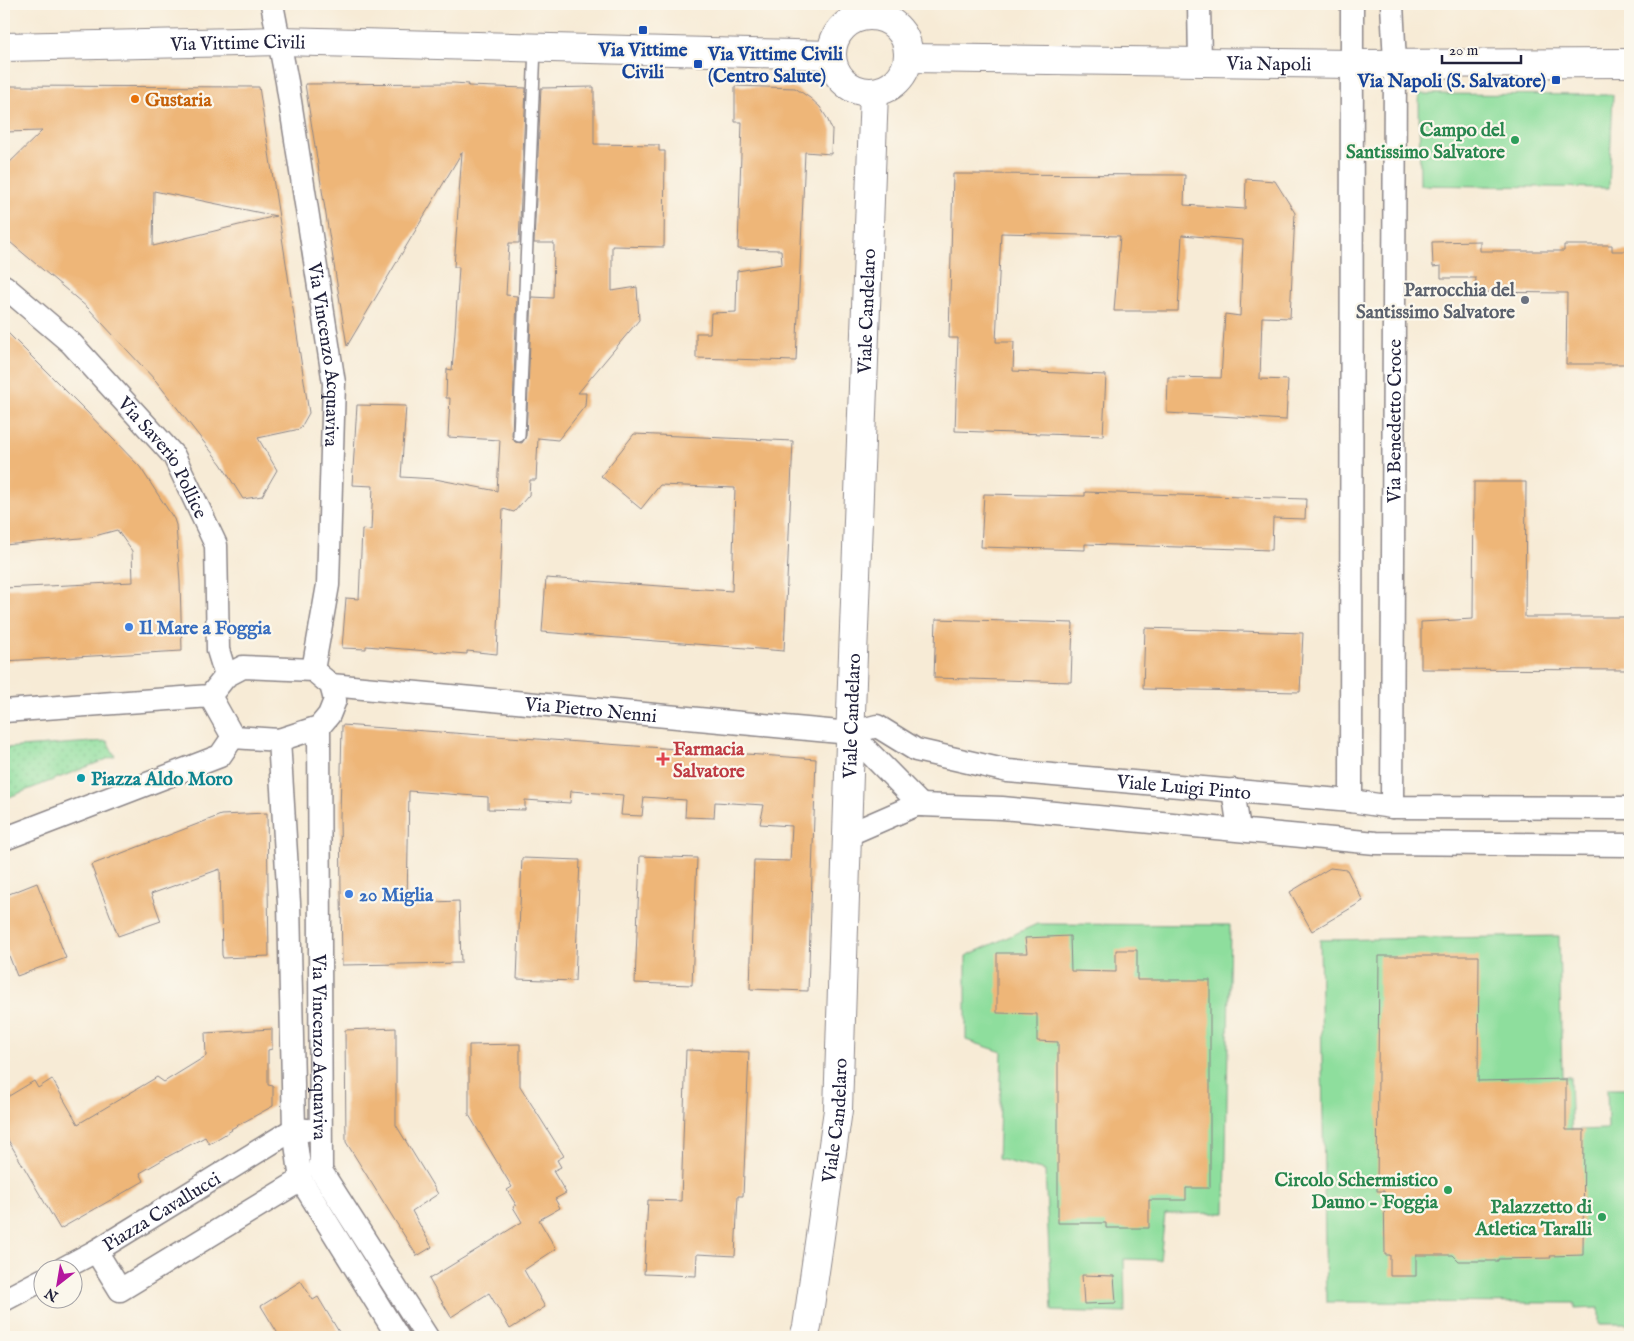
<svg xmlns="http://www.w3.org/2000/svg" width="1634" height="1341" viewBox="0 0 1634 1341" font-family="'IM FELL English',serif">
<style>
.grass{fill:#8ede9d;stroke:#58806c}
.park{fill:url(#park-dots);stroke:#58806c}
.building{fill:#eeb678;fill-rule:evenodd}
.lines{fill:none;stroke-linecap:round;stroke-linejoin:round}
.service-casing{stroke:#8c8688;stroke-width:14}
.minor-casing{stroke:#8c8688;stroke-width:25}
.tertiary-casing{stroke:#8c8688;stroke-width:30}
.secondary-casing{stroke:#8c8688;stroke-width:30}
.service{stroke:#fff;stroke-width:11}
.minor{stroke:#fff;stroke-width:22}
.tertiary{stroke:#fff;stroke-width:28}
.secondary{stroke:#fff;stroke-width:28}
.transit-dot{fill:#1a4fb4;stroke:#fbf7ec;stroke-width:2}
.food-dot{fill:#e8710a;stroke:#fbf7ec;stroke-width:2}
.leisure-dot{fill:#2e9e5b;stroke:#fbf7ec;stroke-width:2}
.worship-dot{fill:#6b7280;stroke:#fbf7ec;stroke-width:2}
.shop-dot{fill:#3f7fe0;stroke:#fbf7ec;stroke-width:2}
.health-dot{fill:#e0444e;stroke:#fbf7ec;stroke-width:2}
.culture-dot{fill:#0f9aa8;stroke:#fbf7ec;stroke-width:2}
.labels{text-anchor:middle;stroke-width:4.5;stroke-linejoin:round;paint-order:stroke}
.street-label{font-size:19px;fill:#22223b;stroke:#fbf7ec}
.transit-label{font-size:19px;font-weight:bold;fill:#164399;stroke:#fbf7ec}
.food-label{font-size:19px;font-weight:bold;fill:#c56008;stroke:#fbf7ec;text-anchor:start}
.leisure-label{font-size:19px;font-weight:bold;fill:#27864d;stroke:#fbf7ec;text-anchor:end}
.worship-label{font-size:19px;font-weight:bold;fill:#5b616d;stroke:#fbf7ec;text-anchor:end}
.shop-label{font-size:19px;font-weight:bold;fill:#366cbe;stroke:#fbf7ec;text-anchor:start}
.health-label{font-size:19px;font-weight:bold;fill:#be3a42;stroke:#fbf7ec;text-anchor:start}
.culture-label{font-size:19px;font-weight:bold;fill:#0d838f;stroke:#fbf7ec;text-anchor:start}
</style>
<defs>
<pattern id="park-dots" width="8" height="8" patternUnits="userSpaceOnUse" patternTransform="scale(1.25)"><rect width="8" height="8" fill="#8ede9d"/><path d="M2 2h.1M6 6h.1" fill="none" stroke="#7abe88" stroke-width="1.8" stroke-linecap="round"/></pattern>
</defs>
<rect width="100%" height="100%" fill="#fbf7ec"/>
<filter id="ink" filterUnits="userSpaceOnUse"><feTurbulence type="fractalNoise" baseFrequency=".02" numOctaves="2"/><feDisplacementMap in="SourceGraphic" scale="10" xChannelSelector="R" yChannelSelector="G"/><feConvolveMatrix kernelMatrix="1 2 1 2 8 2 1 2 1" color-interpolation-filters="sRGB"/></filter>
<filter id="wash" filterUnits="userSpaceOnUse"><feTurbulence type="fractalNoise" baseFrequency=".0096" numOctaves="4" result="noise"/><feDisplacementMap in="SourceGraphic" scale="20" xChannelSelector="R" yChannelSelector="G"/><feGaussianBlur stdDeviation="1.12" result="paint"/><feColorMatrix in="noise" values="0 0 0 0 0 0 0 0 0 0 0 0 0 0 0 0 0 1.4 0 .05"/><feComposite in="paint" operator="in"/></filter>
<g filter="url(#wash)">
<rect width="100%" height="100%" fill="#f7ebd6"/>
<!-- grass -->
<g class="grass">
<polygon points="1419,94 1613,95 1609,188 1420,185"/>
<polygon points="1037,924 1230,925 1225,1213 1165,1214 1160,1260 1124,1259 1125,1313 1052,1311 1045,1171 998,1159 1002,1052 966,1040 966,956"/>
<polygon points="1559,936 1562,1077 1570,1077 1572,1145 1572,1130 1608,1129 1607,1089 1630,1089 1630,1324 1599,1324 1599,1308 1575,1309 1575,1303 1326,1302 1320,940"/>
</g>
<!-- park -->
<polygon class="park" points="107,741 115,756 4,799 4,748"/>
<g id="blocks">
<!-- building -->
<g class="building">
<polygon points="453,83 469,84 468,86 526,88 519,243 509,243 506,295 517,296 512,436 515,442 522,443 526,436 532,297 553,298 554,243 534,243 541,88 594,87 594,144 659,145 659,151 665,151 664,247 612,246 612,291 637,287 639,320 578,393 586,393 585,406 558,440 538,438 536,480 530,480 529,495 514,512 503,509 497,654 467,651 467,654 453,653 366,646 366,649 342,648 346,598 359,599 362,529 371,530 373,486 352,485 357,405 406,406 401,477 435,479 497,491 500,440 448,437 450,398 446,398 447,369 452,370 455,332 459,267 454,267 462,152 347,346 305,84"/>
<path d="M 4,86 L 259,87 L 309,413 L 300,429 L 258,438 L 277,470 L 262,496 L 243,499 L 221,464 L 156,381 L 88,308 L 4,237 L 4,168 L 42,131 L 4,132 ZM 154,191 L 276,216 L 153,246 Z"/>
<polygon points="735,86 795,88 810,98 820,107 827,118 832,130 831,154 805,152 796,361 696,358 696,333 710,333 711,313 736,312 737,271 782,264 781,250 738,249 742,122 735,122"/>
<polygon points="953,174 1185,175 1184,205 1245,209 1246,179 1275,181 1295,213 1290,318 1262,317 1260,379 1288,380 1286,420 1167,413 1168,377 1221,378 1225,314 1240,316 1243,240 1182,235 1178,311 1114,311 1120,236 1001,233 996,342 1014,342 1013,371 1106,375 1103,436 955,431 958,338 949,338"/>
<polygon points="1480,241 1480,251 1564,251 1564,245 1612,245 1612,251 1630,251 1630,364 1566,364 1567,293 1475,292 1476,278 1441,278 1441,266 1433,267 1432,242"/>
<polygon points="4,329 86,411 140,467 174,519 176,525 180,582 182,651 4,661 4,588 133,582 132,551 117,530 91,537 4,545"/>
<polygon points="634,434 793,441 784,651 542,632 546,578 732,591 735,488 660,485 641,509 601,476"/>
<polygon points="1474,482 1526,482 1525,617 1630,617 1630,670 1421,669 1421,622 1473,619"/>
<polygon points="1085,492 1306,499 1305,519 1273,518 1272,550 1085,544 1085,550 981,547 984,494 1085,496"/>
<polygon points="936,619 1073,623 1071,682 934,678"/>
<polygon points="1145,628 1303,633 1300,692 1143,689"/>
<polygon points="342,725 816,759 808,991 750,989 754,860 790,861 792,826 760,824 764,805 715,802 714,818 685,817 686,800 644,797 642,816 621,815 623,795 571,791 570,803 525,800 525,810 488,809 488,797 409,791 407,903 459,901 461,963 342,965 340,817"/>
<polygon points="267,813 269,956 223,958 222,955 220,869 151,894 161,921 118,936 91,865 221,815"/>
<polygon points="640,856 697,858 692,985 635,983"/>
<polygon points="522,858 580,860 575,981 517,979"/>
<polygon points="1330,868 1347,870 1363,901 1312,931 1290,892"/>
<polygon points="37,883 66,958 17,976 4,943 4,896"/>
<polygon points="1070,936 1071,971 1116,972 1116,950 1137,950 1137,980 1210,980 1210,1188 1186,1188 1186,1200 1149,1200 1149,1228 1106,1228 1106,1223 1058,1223 1058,1042 1037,1041 1037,1014 997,1013 997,953 1027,953 1025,938"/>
<polygon points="1379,956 1479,956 1478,1081 1566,1079 1566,1130 1584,1130 1583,1255 1550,1256 1551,1258 1498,1259 1498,1261 1459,1261 1453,1255 1416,1255 1416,1276 1390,1276 1390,1255 1385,1255 1384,1191 1377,1191"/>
<polygon points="396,1028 396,1125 438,1194 412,1211 432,1247 417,1256 346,1142 345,1030"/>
<polygon points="272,1029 272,1049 268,1050 268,1085 273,1086 273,1106 231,1129 232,1130 209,1144 205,1137 169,1156 140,1173 144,1181 60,1229 4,1133 4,1099 34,1081 38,1088 52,1079 78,1124 157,1077 164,1082 206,1056 205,1033"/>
<polygon points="520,1044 520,1086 564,1156 557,1160 561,1167 553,1171 566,1193 555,1199 560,1208 539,1220 556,1249 524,1270 545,1307 510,1329 489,1293 451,1317 429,1279 522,1222 513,1207 516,1205 507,1190 512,1187 469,1115 469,1045"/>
<polygon points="686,1050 749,1052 743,1196 738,1196 735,1256 697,1254 696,1276 644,1274 648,1200 681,1201"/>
<polygon points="1082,1275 1114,1276 1116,1303 1084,1304"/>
<polygon points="301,1281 313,1300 318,1297 342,1337 280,1337 261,1306"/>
</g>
</g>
</g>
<g filter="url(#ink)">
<use href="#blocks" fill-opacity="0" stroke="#8c8688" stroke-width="1"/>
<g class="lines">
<defs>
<polyline id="service" points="519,436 535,47"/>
<g id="minor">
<path id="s1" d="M 272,4 L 287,82 L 334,383 L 328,585 L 313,670"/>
<polyline points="1199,4 1200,63"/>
<path id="s2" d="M 4,286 L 71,343 L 174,456 L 216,545 L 218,650 L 226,676"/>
<path id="s3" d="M 331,685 L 850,733 L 877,726 L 916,750 L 1008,771 L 1351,801 L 1392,807 L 1630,808"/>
<polyline points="4,711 210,696 226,676 243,667 313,670 331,685 335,700 329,715 319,727 279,740 233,737 210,696"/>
<path id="s4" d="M 319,727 L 321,1171 L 427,1337"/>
<polyline points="850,733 921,805"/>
<polyline points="279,740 289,903 294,1129 301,1180 398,1337"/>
<polyline points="1233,790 1239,829"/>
<polyline points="1351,801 1352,4"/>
<path id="s5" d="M 1392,807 L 1395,63 L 1392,4"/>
<polyline points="847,835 916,805 921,805 1002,808 1376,843 1630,845"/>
<polyline points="4,839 220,756 233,737"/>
<path id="s6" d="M 301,1180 L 120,1290 L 96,1251 L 294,1129 L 307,1130"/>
<polyline points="64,1268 96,1251"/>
<polyline points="4,1300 42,1280"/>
</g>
<g id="tertiary">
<path id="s7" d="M 4,47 L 280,41 L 831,55"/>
</g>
<g id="secondary">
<circle cx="870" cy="54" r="38"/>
<path id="s8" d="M 908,58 L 1352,64 L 1630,63"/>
<path id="s9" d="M 804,1337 L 807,1327 L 838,1110 L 852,682 L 874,92"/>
</g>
</defs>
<!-- service casing -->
<use href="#service" class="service-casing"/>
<!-- minor casing -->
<use href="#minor" class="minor-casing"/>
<!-- tertiary casing -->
<use href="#tertiary" class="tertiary-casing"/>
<!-- secondary casing -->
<use href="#secondary" class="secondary-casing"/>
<!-- service -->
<use href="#service" class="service"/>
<!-- minor -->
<use href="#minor" class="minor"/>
<!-- tertiary -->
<use href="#tertiary" class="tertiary"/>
<!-- secondary -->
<use href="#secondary" class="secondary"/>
</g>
</g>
<!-- markers -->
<g class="transit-dot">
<rect x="638" y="25" width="10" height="10" rx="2.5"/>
<rect x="693" y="59" width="10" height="10" rx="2.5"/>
<rect x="1551" y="75" width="10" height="10" rx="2.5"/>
</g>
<circle class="food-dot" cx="135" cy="99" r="5"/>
<g class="leisure-dot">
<circle cx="1515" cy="140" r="5"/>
<circle cx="1448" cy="1190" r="5"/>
<circle cx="1602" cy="1217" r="5"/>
</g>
<circle class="worship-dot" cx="1525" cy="300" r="5"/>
<g class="shop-dot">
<circle cx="129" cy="627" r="5"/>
<circle cx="349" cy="894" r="5"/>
</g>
<path class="health-dot" d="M660.5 751.5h5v5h5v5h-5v5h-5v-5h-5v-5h5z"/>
<circle class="culture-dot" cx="81" cy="778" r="5"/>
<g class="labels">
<!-- street labels -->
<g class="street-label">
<text dy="7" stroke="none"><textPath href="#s7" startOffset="234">Via Vittime Civili</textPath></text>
<text dy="7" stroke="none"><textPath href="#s8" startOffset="361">Via Napoli</textPath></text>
<text dy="7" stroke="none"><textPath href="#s9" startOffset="1029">Viale Candelaro</textPath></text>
<text dy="7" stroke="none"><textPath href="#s1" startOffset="355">Via Vincenzo Acquaviva</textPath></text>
<text dy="7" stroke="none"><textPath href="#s5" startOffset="386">Via Benedetto Croce</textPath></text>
<text dy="7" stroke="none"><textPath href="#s2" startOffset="236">Via Saverio Pollice</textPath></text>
<text dy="7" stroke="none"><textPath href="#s3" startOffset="261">Via Pietro Nenni</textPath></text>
<text dy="7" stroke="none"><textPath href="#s9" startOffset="624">Viale Candelaro</textPath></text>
<text dy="7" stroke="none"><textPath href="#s3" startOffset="866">Viale Luigi Pinto</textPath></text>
<text dy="7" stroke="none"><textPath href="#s4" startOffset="320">Via Vincenzo Acquaviva</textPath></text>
<text dy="7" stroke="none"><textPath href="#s9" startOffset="219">Viale Candelaro</textPath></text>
<text dy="7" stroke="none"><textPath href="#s6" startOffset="334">Piazza Cavallucci</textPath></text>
</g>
<!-- transit labels -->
<g class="transit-label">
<text x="643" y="56">Via Vittime<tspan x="643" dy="22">Civili</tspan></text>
<text x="708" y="60" text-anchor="start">Via Vittime Civili<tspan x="708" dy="22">(Centro Salute)</tspan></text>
<text x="1546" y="87" text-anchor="end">Via Napoli (S. Salvatore)</text>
</g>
<!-- food labels -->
<g class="food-label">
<text x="145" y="106">Gustaria</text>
</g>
<!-- leisure labels -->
<g class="leisure-label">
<text x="1505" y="136">Campo del<tspan x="1505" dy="22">Santissimo Salvatore</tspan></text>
<text x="1438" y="1186">Circolo Schermistico<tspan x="1438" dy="22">Dauno - Foggia</tspan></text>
<text x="1592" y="1213">Palazzetto di<tspan x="1592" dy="22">Atletica Taralli</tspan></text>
</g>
<!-- worship labels -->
<g class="worship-label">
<text x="1515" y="296">Parrocchia del<tspan x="1515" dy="22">Santissimo Salvatore</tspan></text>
</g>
<!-- shop labels -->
<g class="shop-label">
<text x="139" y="634">Il Mare a Foggia</text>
<text x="359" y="901">20 Miglia</text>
</g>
<!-- health labels -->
<g class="health-label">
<text x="673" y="755">Farmacia<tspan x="673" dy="22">Salvatore</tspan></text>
</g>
<!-- culture labels -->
<g class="culture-label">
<text x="91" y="785">Piazza Aldo Moro</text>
</g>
</g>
<!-- margin -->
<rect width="1634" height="1341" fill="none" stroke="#fbf7ec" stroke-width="20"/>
<!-- north arrow -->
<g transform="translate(58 1284) rotate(211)"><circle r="24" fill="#fbf7ec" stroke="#a4a2a5"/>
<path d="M0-4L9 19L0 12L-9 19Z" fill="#b5179e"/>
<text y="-8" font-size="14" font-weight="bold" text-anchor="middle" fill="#22223b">N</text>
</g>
<!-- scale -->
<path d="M1442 55v8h79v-8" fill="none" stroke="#22223b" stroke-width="2.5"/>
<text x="1449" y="55" font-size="15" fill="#22223b" stroke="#fbf7ec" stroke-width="4" paint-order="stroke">20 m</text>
</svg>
